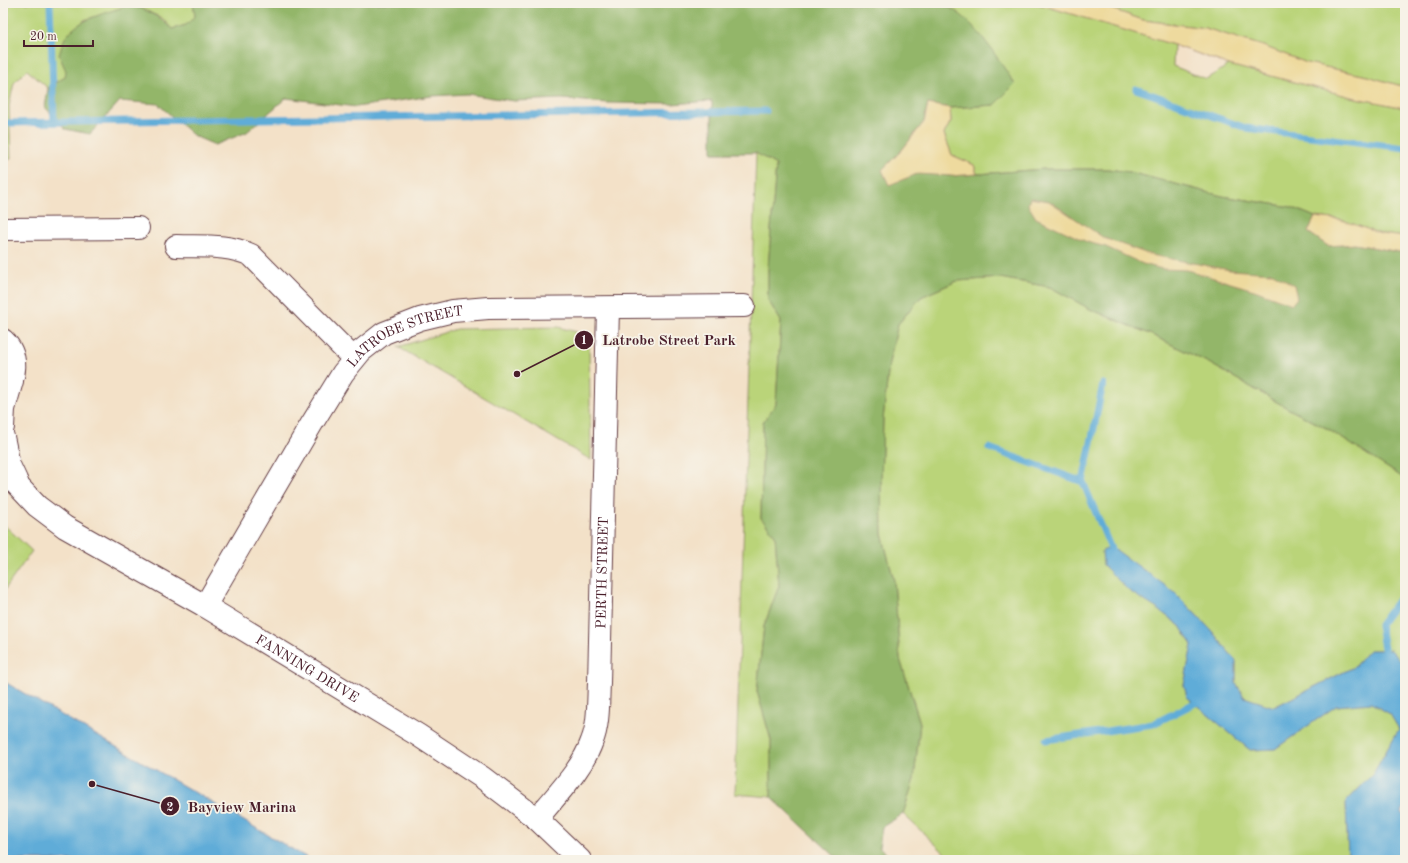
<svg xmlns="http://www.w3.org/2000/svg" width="1408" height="863" viewBox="0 0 1408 863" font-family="'Old Standard TT',serif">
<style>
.green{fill:#bad479;stroke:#827a52}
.forest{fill:#93b669;stroke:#6e6a4a}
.sand{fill:#eeda9e;stroke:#9c7c64}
.water{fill:#5facd8;stroke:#546682}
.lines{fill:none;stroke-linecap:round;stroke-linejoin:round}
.stream{stroke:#5facd8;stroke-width:7}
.minor-casing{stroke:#633c43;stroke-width:24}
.minor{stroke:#fff;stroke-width:22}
.labels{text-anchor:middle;stroke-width:3.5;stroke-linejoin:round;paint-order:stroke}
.street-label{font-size:14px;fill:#4a1f2b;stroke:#f7f3e8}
.leader{fill:none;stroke:#4a1f2b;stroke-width:1.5}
.callout-dot{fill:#4a1f2b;stroke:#f7f3e8;stroke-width:1.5}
.mark-label{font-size:12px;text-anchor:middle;font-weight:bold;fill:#fff}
.callout-label{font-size:15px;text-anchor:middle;font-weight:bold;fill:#4a1f2b;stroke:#f7f3e8;stroke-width:3.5;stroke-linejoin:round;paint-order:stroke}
</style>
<rect width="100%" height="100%" fill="#f7f3e8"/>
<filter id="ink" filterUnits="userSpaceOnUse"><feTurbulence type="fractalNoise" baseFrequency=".025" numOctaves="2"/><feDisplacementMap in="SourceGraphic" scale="8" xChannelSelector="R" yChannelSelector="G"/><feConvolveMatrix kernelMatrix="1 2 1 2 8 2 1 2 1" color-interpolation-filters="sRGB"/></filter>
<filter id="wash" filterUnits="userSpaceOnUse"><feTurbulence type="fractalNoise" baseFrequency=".012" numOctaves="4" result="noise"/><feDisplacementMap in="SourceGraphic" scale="16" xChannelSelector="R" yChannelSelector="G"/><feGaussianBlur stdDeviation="0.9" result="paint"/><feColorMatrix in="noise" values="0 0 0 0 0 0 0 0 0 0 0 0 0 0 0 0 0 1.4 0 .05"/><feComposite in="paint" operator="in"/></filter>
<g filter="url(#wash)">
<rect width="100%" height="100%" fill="#f3e1c8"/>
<!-- green -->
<g class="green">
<polygon points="3,3 193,3 195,16 186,25 172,29 162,18 130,4 114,11 84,20 65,77 48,88 27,70 14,83 9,106 11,159 3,160"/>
<polygon points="938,3 1035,3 1174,45 1173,66 1206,79 1229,65 1351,97 1405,108 1405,237 1381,234 1342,220 1315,217 1291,207 1222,196 1129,172 1108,169 1045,169 977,174 974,165 952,155 944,134 951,121 950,108 994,105 948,6"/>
<polygon points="1094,3 1405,3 1405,87 1367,76 1307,63 1263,46 1205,28 1143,20"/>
<polygon points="756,153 776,165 768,269 768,300 781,321 776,404 763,422 761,518 775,535 779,586 764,626 757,691 771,740 771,797 735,794"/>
<polygon points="1000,278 1050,287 1090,309 1152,335 1209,363 1289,409 1326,428 1405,479 1405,665 1391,650 1369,650 1354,667 1274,707 1244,697 1236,683 1236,661 1210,629 1174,592 1159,610 1180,626 1192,645 1184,685 1187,697 1250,750 1275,749 1336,706 1371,703 1390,714 1399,729 1373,774 1346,802 1348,860 952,860 903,814 914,779 920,723 900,659 894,581 882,534 881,481 883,420 889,363 898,324 921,297 957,281"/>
<polygon points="558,327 577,332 589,344 591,460 398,347 456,329"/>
<polygon points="3,524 32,551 3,592"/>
</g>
<!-- forest -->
<path class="forest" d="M 193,3 L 938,3 C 972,12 995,56 1015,84 L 994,105 L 950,108 L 928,104 L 924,122 L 902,150 L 882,170 L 952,176 L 1045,169 L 1108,169 L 1129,172 L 1222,196 L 1291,207 L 1315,217 L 1308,232 L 1328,246 L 1355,244 L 1405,253 L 1405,479 L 1326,428 L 1289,409 L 1209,363 L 1152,335 L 1090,309 L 1050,287 L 1000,278 L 957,281 L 921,297 L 898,324 L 889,363 L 883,420 L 881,481 L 882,534 L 894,581 L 900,659 L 920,723 L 914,779 L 903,814 L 882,827 L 879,847 L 893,860 L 839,860 L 771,797 L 771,740 L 757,691 L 764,626 L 779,586 L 775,535 L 761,518 L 763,422 L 776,404 L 781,321 L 768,300 L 768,269 L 776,165 L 756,153 L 712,153 L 712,101 L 672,104 L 608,103 L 562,99 L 514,101 L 467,94 L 432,96 L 356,107 L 286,98 L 247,132 L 215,145 L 194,136 L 158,104 L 120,101 L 90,134 L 65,129 L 45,107 L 48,88 L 65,77 L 66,71 L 59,55 C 61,50 62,43 65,38 C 80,16 108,14 130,4 C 147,10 159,16 172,29 L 186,25 L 195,16 Z"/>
<!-- sand -->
<g class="sand">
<polygon points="1035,3 1094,3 1143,20 1205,28 1263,46 1307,63 1367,76 1405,87 1405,108 1351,97 1229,65 1174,45"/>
<polygon points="928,104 950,108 951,121 944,134 952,155 974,165 977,174 952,176 917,174 889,185 882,170 902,150 924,122"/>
<polygon points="1030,198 1049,201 1104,238 1151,255 1230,270 1273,273 1294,285 1297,298 1292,304 1254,290 1187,270 1162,269 1143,264 1106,247 1087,242 1036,218 1028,205"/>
<polygon points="1315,217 1342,220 1381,234 1405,237 1405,253 1355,244 1328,246 1308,232"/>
</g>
<!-- water -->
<g class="water">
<polygon points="1112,547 1174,592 1210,629 1236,661 1236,683 1244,697 1274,707 1354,667 1369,650 1391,650 1405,665 1405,806 1402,812 1405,816 1405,860 1348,860 1346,802 1373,774 1399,729 1390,714 1371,703 1336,706 1275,749 1250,750 1187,697 1184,685 1192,645 1180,626 1159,610 1129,591 1103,565 1102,551"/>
<polygon points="3,681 311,860 3,860"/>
</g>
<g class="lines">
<!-- stream -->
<g class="stream">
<polyline points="50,3 54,122"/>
<polyline points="1136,89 1246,128 1405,148"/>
<polyline points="5,123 766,111"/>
<polyline points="1103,384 1083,482 1114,556"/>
<polyline points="989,448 1083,482"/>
<polyline points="1386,660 1380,625 1405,591"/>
<polyline points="1046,740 1153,724 1203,699"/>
</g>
</g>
</g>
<g filter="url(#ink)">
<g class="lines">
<defs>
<g id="minor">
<polyline points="3,229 138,228"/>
<path d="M 176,246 C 201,247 228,244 251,255 L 354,359"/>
<path d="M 3,340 C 19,355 17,379 3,394"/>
<polyline points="3,427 4,409 12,381"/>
<polyline points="3,437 9,465 17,482"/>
<path id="s1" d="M 3,470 L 37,506 L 65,527 L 205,606 L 418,735 L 483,778 L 537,819 L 580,860"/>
<path id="s2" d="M 205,606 L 311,425 L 343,373 L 361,351 L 384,333 L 420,319 L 453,311 L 488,308 L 744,306"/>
<path id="s3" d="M 537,819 C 556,795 582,770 592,741 C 599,724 598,702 599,683 L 608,308"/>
</g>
</defs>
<!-- minor casing -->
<use href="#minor" class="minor-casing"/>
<!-- minor -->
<use href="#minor" class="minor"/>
</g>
</g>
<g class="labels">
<!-- street labels -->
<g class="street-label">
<text dy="5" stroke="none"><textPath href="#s2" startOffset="346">LATROBE STREET</textPath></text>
<text dy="5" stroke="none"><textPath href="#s3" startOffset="265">PERTH STREET</textPath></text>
<text dy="5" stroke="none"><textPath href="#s1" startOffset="365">FANNING DRIVE</textPath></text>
</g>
</g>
<!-- callouts -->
<path class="leader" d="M517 374L584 340M92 784L170 806"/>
<g class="callout-dot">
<circle cx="517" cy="374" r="4"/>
<circle cx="92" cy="784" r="4"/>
<circle cx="584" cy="340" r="10"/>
<circle cx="170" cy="806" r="10"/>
</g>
<g class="mark-label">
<text x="584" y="344">1</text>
<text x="170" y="811">2</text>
</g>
<g class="callout-label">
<text x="669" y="345">Latrobe Street Park</text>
<text x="242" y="812">Bayview Marina</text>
</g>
<!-- margin -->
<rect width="1408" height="863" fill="none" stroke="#f7f3e8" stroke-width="16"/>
<!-- scale -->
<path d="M24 40v6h69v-6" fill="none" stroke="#4a1f2b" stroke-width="2"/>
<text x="30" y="40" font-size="12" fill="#4a1f2b" stroke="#f7f3e8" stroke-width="3" paint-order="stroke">20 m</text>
</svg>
